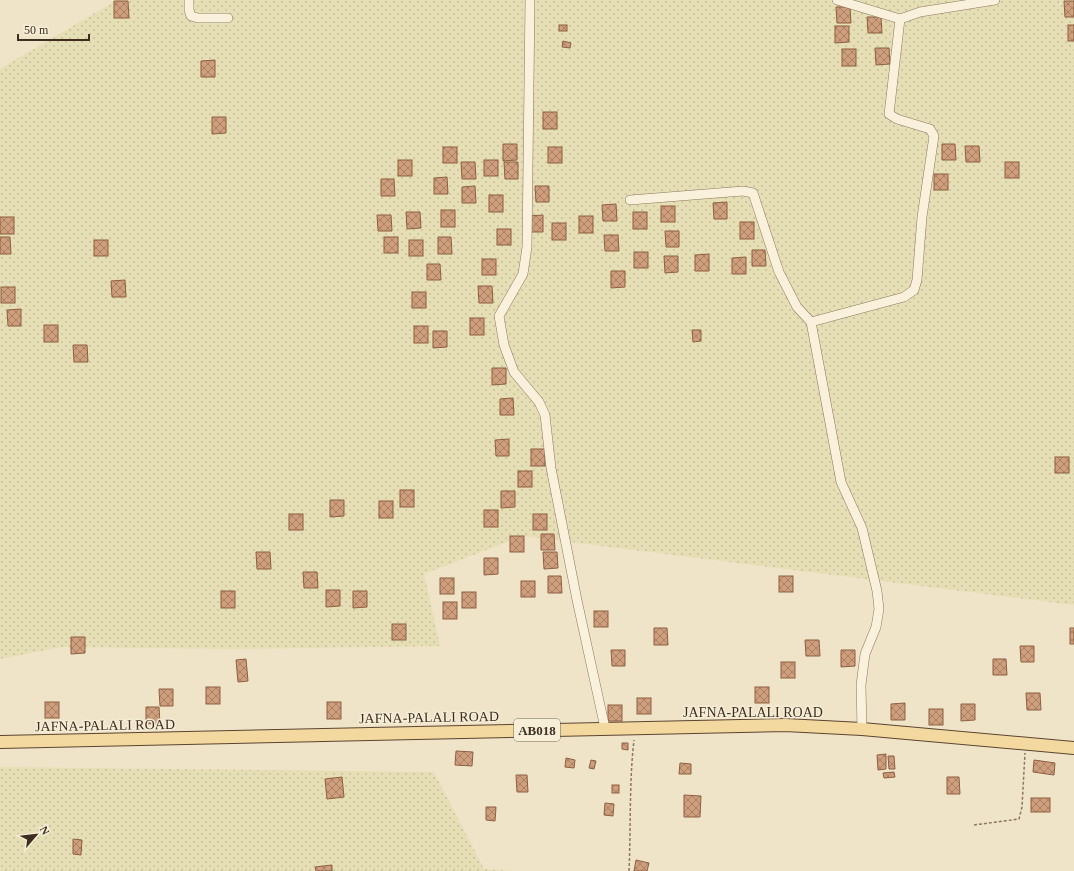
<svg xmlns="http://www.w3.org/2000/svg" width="1074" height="871" viewBox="0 0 1074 871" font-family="Georgia,serif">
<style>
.farmland{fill:url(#farmland-dots)}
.building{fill:url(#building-cross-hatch);stroke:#8d5f41}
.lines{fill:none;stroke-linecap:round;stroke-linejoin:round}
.minor-casing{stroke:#8d765c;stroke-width:10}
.major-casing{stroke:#5b4430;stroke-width:14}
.path{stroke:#8d765c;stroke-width:1.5;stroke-dasharray:3 2;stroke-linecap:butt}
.minor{stroke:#faf1dc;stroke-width:9}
.major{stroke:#f3d9a0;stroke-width:12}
.labels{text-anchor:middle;stroke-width:3;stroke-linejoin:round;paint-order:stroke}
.shield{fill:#f7eed8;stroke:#756857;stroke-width:1}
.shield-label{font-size:13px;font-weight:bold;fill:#3d2e20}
.street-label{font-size:14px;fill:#3d2e20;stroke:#f7eed8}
</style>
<defs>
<pattern id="farmland-dots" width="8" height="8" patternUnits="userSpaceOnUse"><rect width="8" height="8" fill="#e6deb5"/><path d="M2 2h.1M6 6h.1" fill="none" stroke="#c6bf9b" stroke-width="1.8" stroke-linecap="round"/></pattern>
<pattern id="building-cross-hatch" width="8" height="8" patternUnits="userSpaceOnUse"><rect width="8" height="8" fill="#cf9f7d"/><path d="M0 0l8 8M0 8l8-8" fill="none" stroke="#a98266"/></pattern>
</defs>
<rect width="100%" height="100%" fill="#f0e4c8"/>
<!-- farmland -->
<g class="farmland">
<polygon points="117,0 1074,0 1074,605 522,536 424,574 440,646 232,649 61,647 0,659 0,69"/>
<polygon points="0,767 434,772 484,869 512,871 0,871"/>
</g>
<!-- building -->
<g class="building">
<polygon points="114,1 128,1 129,18 114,18"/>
<polygon points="1064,1 1074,1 1074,17 1065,17"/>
<polygon points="836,7 850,7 851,23 837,23"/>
<polygon points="867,17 881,17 882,33 868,33"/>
<rect x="559" y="25" width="8" height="6"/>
<rect x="1068" y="25" width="6" height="16"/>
<polygon points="835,26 849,26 849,42 835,43"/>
<polygon points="563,41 571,43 570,48 562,47"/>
<polygon points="875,48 889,48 890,64 876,65"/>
<rect x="842" y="49" width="14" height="17"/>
<polygon points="215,60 215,77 201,77 201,61"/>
<rect x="543" y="112" width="14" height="17"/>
<polygon points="212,117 226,117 226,133 212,134"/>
<polygon points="503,144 517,144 517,160 503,161"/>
<polygon points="942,144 955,144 956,160 942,160"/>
<polygon points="965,146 979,146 980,162 966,162"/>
<rect x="443" y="147" width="14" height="16"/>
<rect x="548" y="147" width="14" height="16"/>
<rect x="398" y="160" width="14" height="16"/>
<rect x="484" y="160" width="14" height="16"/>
<polygon points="461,162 475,162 476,179 462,179"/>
<polygon points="504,162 518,162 518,179 505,179"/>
<rect x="1005" y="162" width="14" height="16"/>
<rect x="934" y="174" width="14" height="16"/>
<polygon points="447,177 448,194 434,194 434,178"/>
<polygon points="381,179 394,179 395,196 381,196"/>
<polygon points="475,186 476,203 462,203 462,187"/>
<polygon points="535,186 549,186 549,202 536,202"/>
<rect x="489" y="195" width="14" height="17"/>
<polygon points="727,202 727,219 714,219 713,203"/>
<polygon points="616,204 617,221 603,221 602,205"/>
<rect x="661" y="206" width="14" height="16"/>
<rect x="441" y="210" width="14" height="17"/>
<polygon points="406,212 420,212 421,228 407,229"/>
<rect x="633" y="212" width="14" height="17"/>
<polygon points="377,215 391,215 392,231 378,231"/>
<polygon points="543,215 543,232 529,232 529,216"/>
<rect x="579" y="216" width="14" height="17"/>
<rect x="0" y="217" width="14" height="17"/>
<rect x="740" y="222" width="14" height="17"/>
<rect x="552" y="223" width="14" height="17"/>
<rect x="497" y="229" width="14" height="16"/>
<polygon points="665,231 679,231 679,247 666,247"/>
<polygon points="604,235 618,235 619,251 605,251"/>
<polygon points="0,237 10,237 11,254 0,254"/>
<rect x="384" y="237" width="14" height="16"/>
<polygon points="438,237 451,237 452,254 438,254"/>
<rect x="94" y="240" width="14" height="16"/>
<rect x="409" y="240" width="14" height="16"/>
<polygon points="752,250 765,250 766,266 752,266"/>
<rect x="634" y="252" width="14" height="16"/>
<polygon points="709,254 709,271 695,271 695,255"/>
<polygon points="664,256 678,256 678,272 665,273"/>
<polygon points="746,257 746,274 732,274 732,258"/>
<rect x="482" y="259" width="14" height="16"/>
<polygon points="427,264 440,264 441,280 427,280"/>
<polygon points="611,271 625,271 625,287 611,288"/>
<polygon points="125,280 126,297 112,297 111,281"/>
<polygon points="478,286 492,286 493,303 479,303"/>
<rect x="1" y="287" width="14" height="16"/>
<rect x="412" y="292" width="14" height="16"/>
<polygon points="21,309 21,326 8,326 7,310"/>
<rect x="470" y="318" width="14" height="17"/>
<rect x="44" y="325" width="14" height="17"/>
<rect x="414" y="326" width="14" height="17"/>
<polygon points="692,330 701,330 701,341 693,342"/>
<polygon points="433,331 447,331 447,347 433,348"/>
<polygon points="73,345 87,345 88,362 74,362"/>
<polygon points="492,368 506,368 506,384 492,385"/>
<polygon points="513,398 514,415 500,415 500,399"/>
<polygon points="509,439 509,456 496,456 495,440"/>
<rect x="531" y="449" width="14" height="17"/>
<rect x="1055" y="457" width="14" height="16"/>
<rect x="518" y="471" width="14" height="16"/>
<rect x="400" y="490" width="14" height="17"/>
<polygon points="501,491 515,491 515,507 501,508"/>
<polygon points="330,500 344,500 344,516 330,517"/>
<rect x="379" y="501" width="14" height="17"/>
<rect x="484" y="510" width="14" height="17"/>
<rect x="289" y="514" width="14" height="16"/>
<rect x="533" y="514" width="14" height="16"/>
<polygon points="541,534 554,534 555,550 541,550"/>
<rect x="510" y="536" width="14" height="16"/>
<polygon points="256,552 270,552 271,569 257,569"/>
<polygon points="543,552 557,552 558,568 544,569"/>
<polygon points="484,558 498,558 498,574 484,575"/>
<polygon points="303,572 317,572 318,588 304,588"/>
<polygon points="548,576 561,576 562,593 548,593"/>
<rect x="779" y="576" width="14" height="16"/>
<rect x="440" y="578" width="14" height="16"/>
<rect x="521" y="581" width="14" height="16"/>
<polygon points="326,590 340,590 340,606 326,607"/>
<rect x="221" y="591" width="14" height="17"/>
<polygon points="353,591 367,591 367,607 353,608"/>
<rect x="462" y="592" width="14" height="16"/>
<rect x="443" y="602" width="14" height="17"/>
<rect x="594" y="611" width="14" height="16"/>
<rect x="392" y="624" width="14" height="16"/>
<polygon points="654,628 667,628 668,645 654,645"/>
<rect x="1070" y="628" width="4" height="16"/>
<polygon points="71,637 85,637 85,653 71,654"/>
<polygon points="805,640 819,640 820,656 806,656"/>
<polygon points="1020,646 1034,646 1034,662 1021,662"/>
<polygon points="611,650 625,650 625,666 612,666"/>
<polygon points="841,650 855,650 855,666 841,667"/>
<polygon points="246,659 248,681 238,682 236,660"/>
<polygon points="993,659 1006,659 1007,675 993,675"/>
<rect x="781" y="662" width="14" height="16"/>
<rect x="206" y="687" width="14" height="17"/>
<rect x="755" y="687" width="14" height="16"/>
<polygon points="159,689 173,689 173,706 160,706"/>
<polygon points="1026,693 1040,693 1041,710 1027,710"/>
<rect x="637" y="698" width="14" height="16"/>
<rect x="45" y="702" width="14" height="16"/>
<rect x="327" y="702" width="14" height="17"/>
<polygon points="905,703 905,720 891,720 891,704"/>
<polygon points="961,704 975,704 975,720 961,721"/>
<rect x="608" y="705" width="14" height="16"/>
<polygon points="146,707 159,707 160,723 146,724"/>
<rect x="929" y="709" width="14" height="16"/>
<polygon points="622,743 628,743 628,750 622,749"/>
<polygon points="456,751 473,752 472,766 455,765"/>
<polygon points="886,754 886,769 878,770 877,755"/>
<polygon points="888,756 894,756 895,769 889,769"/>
<polygon points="566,758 575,760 574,768 565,767"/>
<polygon points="591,760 596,761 594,769 589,768"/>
<polygon points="1034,760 1055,763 1054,775 1033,772"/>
<polygon points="680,763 691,764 691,774 679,774"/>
<polygon points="894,772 895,777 884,778 883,773"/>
<polygon points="516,775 527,775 528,792 517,792"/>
<polygon points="342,777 344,797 327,799 325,779"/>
<polygon points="947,777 959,777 960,794 947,794"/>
<rect x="612" y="785" width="7" height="8"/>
<polygon points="684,795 701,796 700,817 684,817"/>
<rect x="1031" y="798" width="19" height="14"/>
<polygon points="605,803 614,804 613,816 604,815"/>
<polygon points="486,807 496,807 495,821 486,820"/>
<polygon points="73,839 82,840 81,855 73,854"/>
<polygon points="636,860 649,863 647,871 634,871"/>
<polygon points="332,865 332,871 316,871 315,867"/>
</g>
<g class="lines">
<defs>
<g id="minor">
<polyline points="189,0 189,10 191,16 198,18 228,18"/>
<polyline points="530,0 527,247 523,274 499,316 504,345 514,372 539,402 545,415 551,468 577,600 605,728"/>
<polyline points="837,0 900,19 920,12 995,0"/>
<polyline points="630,200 743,191 753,193 779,272 797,307 811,322 841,482 862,528 877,591 879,609 876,627 865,654 861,685 862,729"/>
<polyline points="811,322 904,297 914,290 917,280 922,217 934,136 930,129 897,119 889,114 900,19"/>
</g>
<polyline id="major" points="0,742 785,725 862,729 1074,748"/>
</defs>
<!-- minor casing -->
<use href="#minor" class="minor-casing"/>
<!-- major casing -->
<use href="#major" class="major-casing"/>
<!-- path -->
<g class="path">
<polyline points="974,825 1019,819 1022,807 1025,753"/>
<path d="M 629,871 C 631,827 629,783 634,740"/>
</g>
<!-- minor -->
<use href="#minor" class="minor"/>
<!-- major -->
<use href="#major" class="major"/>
</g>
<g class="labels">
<!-- shield labels -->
<rect class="shield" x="514" y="719" width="46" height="22" rx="3"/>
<g class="shield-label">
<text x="537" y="735">AB018</text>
</g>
<!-- street labels -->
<g class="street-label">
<text x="753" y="717">JAFNA-PALALI ROAD</text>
<text transform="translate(429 717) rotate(-1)" y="5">JAFNA-PALALI ROAD</text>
<text transform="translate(105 725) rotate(-1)" y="5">JAFNA-PALALI ROAD</text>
</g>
</g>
<!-- north arrow -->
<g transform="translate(36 835) rotate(62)" stroke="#f7eed8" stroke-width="3" paint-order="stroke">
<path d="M0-3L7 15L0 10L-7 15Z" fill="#3d2e20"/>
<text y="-6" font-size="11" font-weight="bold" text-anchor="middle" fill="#3d2e20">N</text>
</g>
<!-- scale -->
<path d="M18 34v6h71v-6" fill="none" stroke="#3d2e20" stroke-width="2"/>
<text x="24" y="34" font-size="12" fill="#3d2e20" stroke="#f7eed8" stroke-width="3" paint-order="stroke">50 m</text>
</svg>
